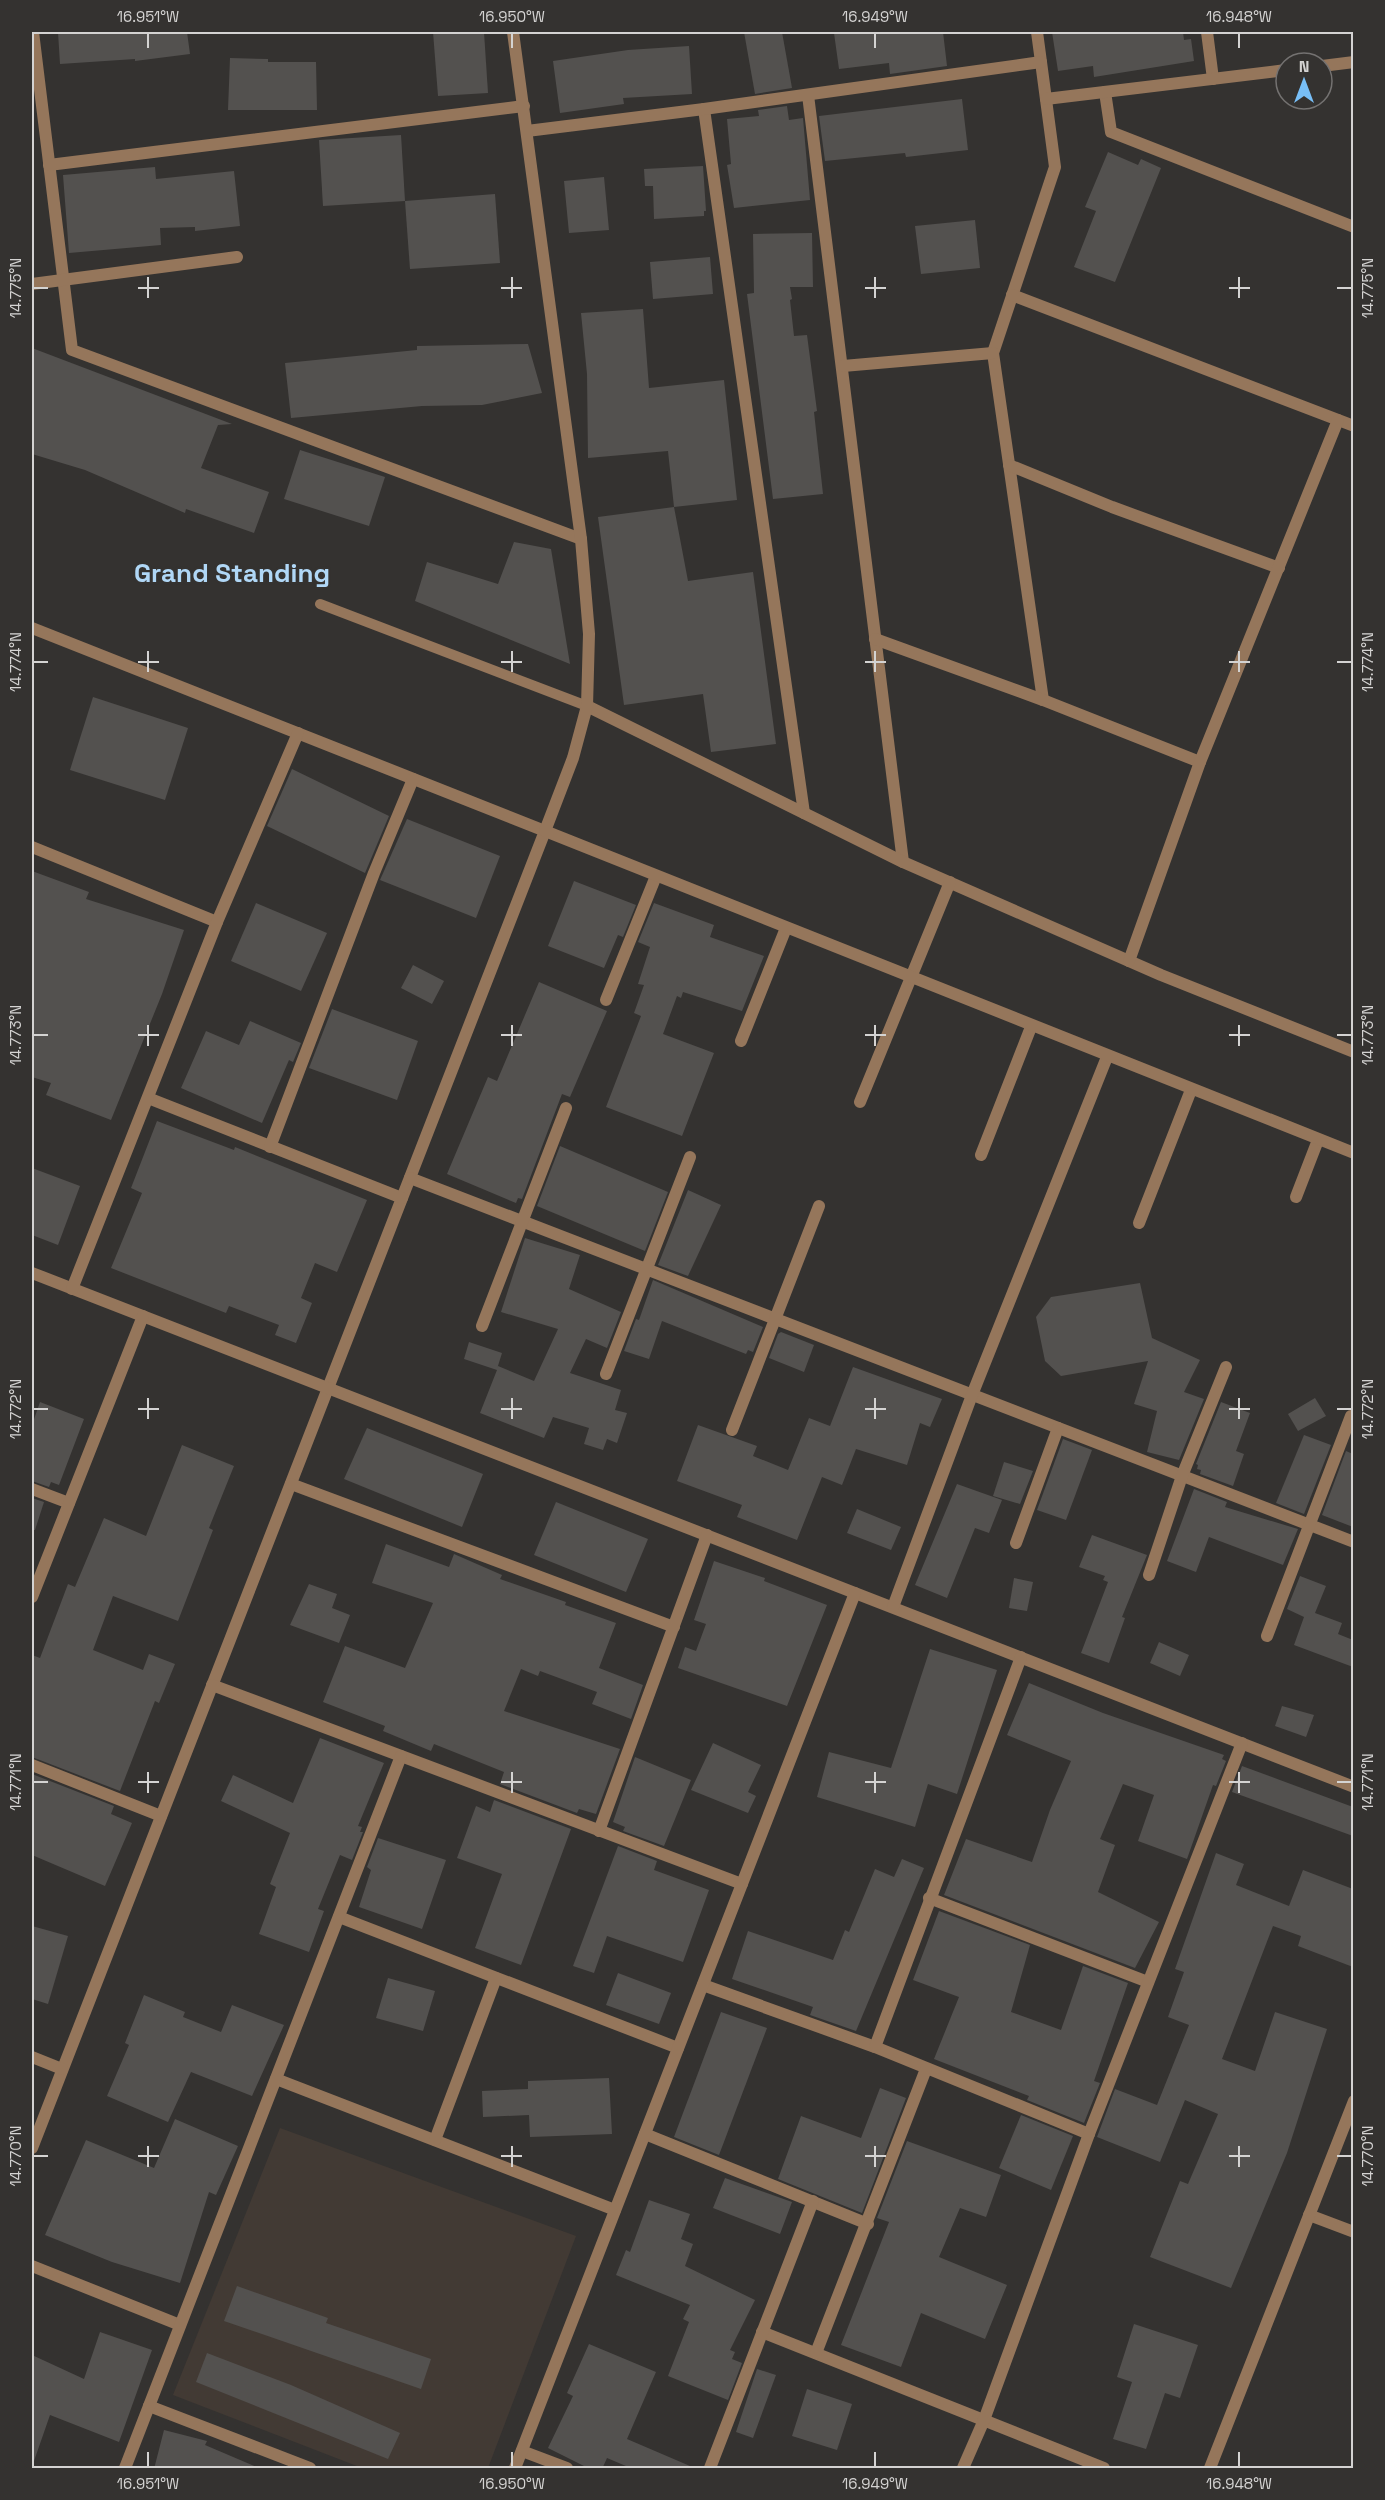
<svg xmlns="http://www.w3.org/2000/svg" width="1385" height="2500" viewBox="0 0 1385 2500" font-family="'Space Grotesk',sans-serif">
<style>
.built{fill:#423a34}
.building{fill:#53514f}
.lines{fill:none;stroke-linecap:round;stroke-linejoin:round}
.service{stroke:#95765b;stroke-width:10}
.minor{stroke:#95765b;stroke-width:12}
.tertiary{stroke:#95765b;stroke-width:12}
.ticks{fill:none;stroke:#d4d3d2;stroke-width:2}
.labels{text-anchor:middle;stroke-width:5;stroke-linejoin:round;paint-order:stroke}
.district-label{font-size:26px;font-weight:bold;fill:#b0d7f6;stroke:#343230}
.neatline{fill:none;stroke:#d4d3d2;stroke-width:2}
.ticks-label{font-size:15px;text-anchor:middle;fill:#d4d3d2}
</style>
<rect width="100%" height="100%" fill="#343230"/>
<!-- built -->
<polygon class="built" points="280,2128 576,2236 488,2468 362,2468 173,2395"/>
<!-- building -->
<g class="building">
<polygon points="58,32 187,32 190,54 135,61 135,59 60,64"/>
<polygon points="433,32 484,32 488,93 438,96"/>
<polygon points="744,32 782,32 792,88 755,94"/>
<polygon points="846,32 943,32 947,66 890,74 889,63 839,69 834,33"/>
<polygon points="1052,32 1183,32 1184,40 1191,39 1194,61 1094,77 1093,66 1058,71"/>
<polygon points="689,46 692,94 623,98 624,104 560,113 553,61 628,50"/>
<polygon points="230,58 268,59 268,62 316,62 317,110 228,110"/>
<polygon points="962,99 968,150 906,157 905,153 825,161 819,116"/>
<polygon points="787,106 789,120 803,118 810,200 734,208 727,165 731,164 727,119 759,116 758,110"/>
<polygon points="401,135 405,201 323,206 319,140"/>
<polygon points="1108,152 1138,165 1141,159 1161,168 1115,282 1074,267 1096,211 1085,207"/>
<polygon points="703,166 706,211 704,211 704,216 654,219 653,186 645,186 644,169"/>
<polygon points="155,167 156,179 234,171 240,226 195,231 195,227 160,228 161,245 69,253 63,175"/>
<polygon points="604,177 609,230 569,233 564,181"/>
<polygon points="495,194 500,263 410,269 405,201"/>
<polygon points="975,220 980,268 921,274 915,226"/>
<polygon points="812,233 813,287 790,287 792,299 790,300 794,336 807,335 817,411 814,412 823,494 773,499 747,294 754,293 753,234"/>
<polygon points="710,257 713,294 653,299 650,262"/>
<polygon points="643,309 649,388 724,380 737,500 674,507 668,451 588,458 587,374 581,313"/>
<polygon points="528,344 542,393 482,405 422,406 291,418 285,363 417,350 417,346"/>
<polygon points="32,348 232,424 218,425 201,468 269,492 254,533 186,509 185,513 85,470 32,454"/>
<polygon points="300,450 385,477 369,526 284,499"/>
<polygon points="674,507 688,581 753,572 776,744 711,752 703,694 624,705 598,517"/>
<polygon points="514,542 551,549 570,664 415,601 427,562 498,584"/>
<polygon points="93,697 188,728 165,800 70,770"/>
<polygon points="292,769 389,816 365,873 267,826"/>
<polygon points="407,819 500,856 476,918 380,880"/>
<polygon points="32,871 89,892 86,899 184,930 162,994 111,1120 46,1095 51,1083 32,1077"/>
<polygon points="574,881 636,905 623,937 618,935 604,968 548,946"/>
<polygon points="256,903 327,933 301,991 231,961"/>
<polygon points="654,903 714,925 710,937 764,956 742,1011 683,992 681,998 677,996 663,1034 714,1053 682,1136 606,1107 641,1016 634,1013 644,985 638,984 650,947 638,942"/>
<polygon points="413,965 444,981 432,1004 401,988"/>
<polygon points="539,982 607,1011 570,1097 562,1094 522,1199 518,1198 516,1203 447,1174 488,1077 497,1081"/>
<polygon points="332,1009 418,1041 397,1100 309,1068"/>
<polygon points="250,1021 301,1043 293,1062 289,1060 262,1123 181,1088 206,1031 239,1045"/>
<polygon points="157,1121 234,1150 235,1147 367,1200 337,1272 315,1263 301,1298 312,1303 296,1343 275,1335 279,1325 229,1306 226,1313 111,1268 142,1193 131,1188"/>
<polygon points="560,1146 668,1192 645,1251 537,1206"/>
<polygon points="32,1168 80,1186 58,1245 32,1235"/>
<polygon points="688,1190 721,1205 688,1276 658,1265"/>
<polygon points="525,1238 580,1255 569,1289 621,1312 607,1348 586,1339 570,1373 621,1390 615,1410 627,1413 617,1443 607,1439 603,1450 584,1444 589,1428 553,1417 544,1438 480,1413 497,1370 464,1359 469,1342 502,1353 497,1369 498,1366 534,1381 558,1329 501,1312"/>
<polygon points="653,1280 763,1327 753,1352 748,1350 746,1354 662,1321 649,1359 624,1351 636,1319 639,1320"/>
<polygon points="1140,1283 1152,1338 1200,1360 1184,1392 1204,1399 1179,1460 1147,1452 1157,1411 1134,1404 1148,1361 1061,1376 1045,1361 1036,1317 1051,1297"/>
<polygon points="781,1332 814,1345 804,1372 769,1358 778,1334"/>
<polygon points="853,1367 942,1399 930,1427 920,1423 907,1465 856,1449 842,1485 822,1477 797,1540 737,1517 742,1505 677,1481 698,1425 757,1446 753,1456 788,1470 809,1418 830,1426"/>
<polygon points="1315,1398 1326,1416 1298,1431 1288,1414"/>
<polygon points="40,1402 84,1419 59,1485 51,1482 49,1487 32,1481 32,1425"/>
<polygon points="1221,1402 1250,1413 1236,1451 1244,1454 1233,1486 1200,1474 1201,1470 1197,1469 1198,1465 1196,1464"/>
<polygon points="367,1428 483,1474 462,1527 344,1479"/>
<polygon points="1304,1435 1331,1445 1304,1514 1276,1503"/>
<polygon points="1063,1439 1092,1450 1066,1520 1037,1510"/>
<polygon points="182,1445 234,1466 209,1528 213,1530 178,1621 113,1596 93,1650 143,1670 149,1654 175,1664 159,1703 155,1701 120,1791 32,1757 32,1655 40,1658 68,1584 75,1587 104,1518 146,1536"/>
<polygon points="1346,1451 1353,1454 1353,1527 1322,1515"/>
<polygon points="1004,1462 1033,1471 1020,1504 993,1496"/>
<polygon points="957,1484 1002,1500 989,1533 975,1528 947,1598 915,1585"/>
<polygon points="1194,1489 1227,1502 1225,1507 1298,1529 1283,1565 1209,1537 1196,1572 1167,1561"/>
<polygon points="32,1498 44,1502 35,1530 32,1530"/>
<polygon points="556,1502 648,1539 626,1592 534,1555"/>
<polygon points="857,1509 901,1527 891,1550 847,1533"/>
<polygon points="1092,1535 1147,1555 1122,1617 1125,1618 1109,1663 1081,1653 1108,1582 1103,1580 1105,1576 1079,1567"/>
<polygon points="386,1544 449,1567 454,1554 502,1575 500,1579 566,1602 565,1605 616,1623 599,1668 643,1685 631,1719 592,1704 597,1692 540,1671 538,1676 521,1669 504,1711 620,1749 596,1814 579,1809 577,1813 500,1784 504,1772 434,1744 431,1751 383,1731 385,1726 323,1702 345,1646 405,1668 433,1603 372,1583"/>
<polygon points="714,1561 765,1578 764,1581 827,1605 787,1706 678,1668 685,1647 696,1651 706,1624 694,1620"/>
<polygon points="1300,1576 1326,1586 1315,1613 1342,1623 1338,1634 1353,1640 1353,1667 1294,1645 1304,1617 1287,1609"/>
<polygon points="1014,1578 1033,1582 1027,1611 1009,1608"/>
<polygon points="309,1584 337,1594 332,1608 350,1615 339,1643 290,1625"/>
<polygon points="1159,1642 1189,1655 1180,1676 1150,1663"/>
<polygon points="930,1649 997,1670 957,1794 928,1784 915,1827 817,1797 829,1752 891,1768"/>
<polygon points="1029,1683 1103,1713 1224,1755 1222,1759 1226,1761 1216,1786 1213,1785 1187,1859 1138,1841 1154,1795 1123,1784 1100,1839 1115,1845 1098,1892 1159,1922 1135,1968 944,1895 966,1839 1032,1862 1050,1810 1071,1761 1007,1735"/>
<polygon points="1282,1706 1314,1715 1306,1737 1275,1726"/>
<polygon points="320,1738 384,1763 358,1826 362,1827 360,1832 363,1832 352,1860 340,1855 318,1909 324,1911 309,1952 259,1934 276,1887 270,1884 290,1833 221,1801 233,1775 293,1803"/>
<polygon points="713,1743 761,1765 748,1792 756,1796 748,1813 691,1790"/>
<polygon points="635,1757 691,1780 664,1846 623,1831 625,1827 613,1822"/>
<polygon points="1242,1766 1353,1807 1353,1836 1232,1792"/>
<polygon points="32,1774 114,1806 111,1814 132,1823 105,1886 32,1855"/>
<polygon points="494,1800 571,1829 521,1965 475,1948 502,1874 457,1858 476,1806 490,1812"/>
<polygon points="378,1838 446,1860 422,1929 359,1907 371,1870 367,1867"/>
<polygon points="618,1846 657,1861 654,1870 709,1890 683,1962 607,1936 594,1973 573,1966"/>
<polygon points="1216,1853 1244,1864 1236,1885 1289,1906 1303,1870 1353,1889 1353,1967 1298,1946 1301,1936 1273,1926 1222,2059 1255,2071 1275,2012 1327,2029 1287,2153 1231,2288 1150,2257 1180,2181 1188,2184 1218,2114 1185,2100 1160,2162 1097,2137 1115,2089 1157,2105 1189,2025 1168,2017 1184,1972 1175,1969"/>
<polygon points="902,1859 924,1868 856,2031 810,2015 813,2007 732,1979 748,1931 833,1960 845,1930 849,1932 875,1869 894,1877"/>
<polygon points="939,1911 1030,1945 1011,2012 1061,2030 1083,1966 1128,1983 1094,2081 1100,2083 1084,2123 1027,2100 1029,2096 934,2059 959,1997 913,1980"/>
<polygon points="32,1926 68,1936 48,2004 32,1999"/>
<polygon points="618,1973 671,1993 659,2024 606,2005"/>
<polygon points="388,1978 435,1991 423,2031 376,2018"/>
<polygon points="144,1995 185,2012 183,2017 221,2032 232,2005 284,2025 252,2096 191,2072 168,2122 107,2096 129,2045 125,2043"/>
<polygon points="721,2012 767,2028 719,2155 674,2137"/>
<polygon points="609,2078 612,2134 530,2137 529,2115 483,2117 482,2091 528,2089 528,2081"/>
<polygon points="880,2088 906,2098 862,2213 778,2179 801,2116 861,2138"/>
<polygon points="1021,2115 1073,2136 1051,2190 999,2168"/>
<polygon points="175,2119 238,2146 216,2195 209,2192 180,2283 112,2262 45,2235 86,2140 154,2168"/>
<polygon points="907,2141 1001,2175 986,2217 960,2208 939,2257 1007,2285 985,2339 921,2313 901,2367 841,2345 889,2222 877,2218"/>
<polygon points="725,2178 792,2202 780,2234 713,2208"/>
<polygon points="649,2200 690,2214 681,2239 693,2244 685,2266 755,2300 730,2350 735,2352 732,2359 742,2363 728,2400 668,2376 689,2322 683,2319 690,2305 616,2275 626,2250 630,2252"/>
<polygon points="237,2286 328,2318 326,2323 431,2359 421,2389 224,2321"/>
<polygon points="1134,2324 1198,2345 1180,2398 1165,2393 1146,2449 1113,2439 1132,2382 1117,2377"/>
<polygon points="100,2332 152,2350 119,2442 50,2415 34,2461 32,2460 32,2355 84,2379"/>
<polygon points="589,2344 656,2372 627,2439 697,2469 633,2469 607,2458 602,2469 590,2469 548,2448 573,2396 567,2393"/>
<polygon points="207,2353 291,2385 400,2433 388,2459 196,2382"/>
<polygon points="757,2369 776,2375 753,2438 736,2432"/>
<polygon points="807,2389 852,2404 837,2450 792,2436"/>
<polygon points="164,2430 207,2441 205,2445 261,2469 154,2469"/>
</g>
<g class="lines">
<!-- service -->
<polyline class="service" points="320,604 587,706"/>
<!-- minor -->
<g class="minor">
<polyline points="33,32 72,350 581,539"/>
<polyline points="1037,32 1055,167 993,353 1043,700"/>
<polyline points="1207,32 1213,79"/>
<polyline points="1322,66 1354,62"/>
<polyline points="1105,92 1111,132 1354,227"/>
<polyline points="808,95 903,862"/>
<polyline points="1046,99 1286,70"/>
<polyline points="704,109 804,813"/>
<polyline points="527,131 704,109 1041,62"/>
<polyline points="49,165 524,106"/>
<polyline points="32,284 237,257"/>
<polyline points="1012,295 1354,426"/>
<polyline points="843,366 993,353"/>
<polyline points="1009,465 1112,507 1279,568"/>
<polyline points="32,628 545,831 32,2148"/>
<polyline points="875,639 1043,700 1200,762"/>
<polyline points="587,706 903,862 1161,975 1354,1052"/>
<polyline points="32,847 217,922"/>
<polyline points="1129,961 1200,762 1338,420"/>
<polyline points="606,1000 656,876"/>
<polyline points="741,1041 786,928"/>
<polyline points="148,1098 402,1198"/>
<polyline points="860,1102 950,882"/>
<polyline points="270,1147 374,873 413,779"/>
<polyline points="981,1155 1031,1027"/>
<polyline points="410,1178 1354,1542"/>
<polyline points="1296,1197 1318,1140"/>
<polyline points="1139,1223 1191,1090"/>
<polyline points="32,1273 1354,1787"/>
<polyline points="72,1289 217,922 298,733"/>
<polyline points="482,1326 566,1108"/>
<polyline points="606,1374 690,1157"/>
<polyline points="732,1430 819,1206"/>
<polyline points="291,1484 674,1627"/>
<polyline points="32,1489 69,1503"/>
<polyline points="1016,1543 1058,1428"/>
<polyline points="1149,1575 1182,1476 1226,1367"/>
<polyline points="32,1597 143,1316"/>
<polyline points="893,1607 972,1395 1107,1057"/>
<polyline points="1267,1636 1351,1416"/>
<polyline points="212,1685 742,1884"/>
<polyline points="32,1765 161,1816"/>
<polyline points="599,1831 707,1535"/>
<polyline points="929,1898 1148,1982"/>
<polyline points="339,1917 678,2048"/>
<polyline points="703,1985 875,2047 1089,2134"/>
<polyline points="875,2047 1021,1657"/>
<polyline points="32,2057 62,2069"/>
<polyline points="276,2079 615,2210"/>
<polyline points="645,2134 868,2224"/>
<polyline points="435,2140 496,1978"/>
<polyline points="1309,2215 1354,2232"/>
<polyline points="32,2266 180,2325"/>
<polyline points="762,2332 1104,2468"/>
<polyline points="816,2353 926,2069"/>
<polyline points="149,2406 310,2468"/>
<polyline points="522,2451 567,2468"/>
<polyline points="125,2468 401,1756"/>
<polyline points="515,2468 855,1593"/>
<polyline points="710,2468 813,2201"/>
<polyline points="963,2468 984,2420 1089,2134 1242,1743"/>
<polyline points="1210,2468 1354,2101"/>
</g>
<!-- tertiary -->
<polyline class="tertiary" points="513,32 581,539 589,634 587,706 573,758 545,831 1354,1153"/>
</g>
<!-- ticks -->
<path class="ticks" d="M 148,33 L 148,48M 512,33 L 512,48M 875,33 L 875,48M 1239,33 L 1239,48M 148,277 L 148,298M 512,277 L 512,298M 875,277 L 875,298M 1239,277 L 1239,298M 33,288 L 48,288M 138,288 L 159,288M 501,288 L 522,288M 865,288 L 886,288M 1229,288 L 1250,288M 1337,288 L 1352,288M 148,651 L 148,672M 512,651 L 512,672M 875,651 L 875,672M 1239,651 L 1239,672M 33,662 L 48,662M 138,662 L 159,662M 501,662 L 522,662M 865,662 L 886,662M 1229,662 L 1250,662M 1337,662 L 1352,662M 148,1025 L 148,1046M 512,1025 L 512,1046M 875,1025 L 875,1046M 1239,1025 L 1239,1046M 33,1035 L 48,1035M 138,1035 L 159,1035M 501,1035 L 522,1035M 865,1035 L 886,1035M 1229,1035 L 1250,1035M 1337,1035 L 1352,1035M 148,1398 L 148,1419M 512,1398 L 512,1419M 875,1398 L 875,1419M 1239,1398 L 1239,1419M 33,1409 L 48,1409M 138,1409 L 159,1409M 501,1409 L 522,1409M 865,1409 L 886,1409M 1229,1409 L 1250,1409M 1337,1409 L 1352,1409M 148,1772 L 148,1793M 512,1772 L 512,1793M 875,1772 L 875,1793M 1239,1772 L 1239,1793M 33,1782 L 48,1782M 138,1782 L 159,1782M 501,1782 L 522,1782M 865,1782 L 886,1782M 1229,1782 L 1250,1782M 1337,1782 L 1352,1782M 148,2146 L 148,2167M 512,2146 L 512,2167M 875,2146 L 875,2167M 1239,2146 L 1239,2167M 33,2156 L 48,2156M 138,2156 L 159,2156M 501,2156 L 522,2156M 865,2156 L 886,2156M 1229,2156 L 1250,2156M 1337,2156 L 1352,2156M 148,2452 L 148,2467M 512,2452 L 512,2467M 875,2452 L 875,2467M 1239,2452 L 1239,2467"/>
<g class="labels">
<!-- district labels -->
<g class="district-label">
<text x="232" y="582">Grand Standing</text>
</g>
</g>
<!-- border -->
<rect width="1385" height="2500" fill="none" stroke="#343230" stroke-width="66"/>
<!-- north arrow -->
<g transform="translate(1304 81)"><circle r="28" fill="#343230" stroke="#747271" stroke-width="1.5"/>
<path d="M0-4.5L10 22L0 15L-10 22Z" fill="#78bff7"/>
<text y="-9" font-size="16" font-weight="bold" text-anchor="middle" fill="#d4d3d2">N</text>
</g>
<rect x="33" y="33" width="1319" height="2434" class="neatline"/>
<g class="ticks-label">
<text x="148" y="22">16.951°W</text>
<text x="512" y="22">16.950°W</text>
<text x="875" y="22">16.949°W</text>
<text x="1239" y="22">16.948°W</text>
<text transform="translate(16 288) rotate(-90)" y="5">14.775°N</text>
<text transform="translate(1368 288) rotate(-90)" y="5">14.775°N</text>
<text transform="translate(16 662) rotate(-90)" y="5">14.774°N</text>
<text transform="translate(1368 662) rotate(-90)" y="5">14.774°N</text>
<text transform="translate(16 1035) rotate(-90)" y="5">14.773°N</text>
<text transform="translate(1368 1035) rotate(-90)" y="5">14.773°N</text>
<text transform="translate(16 1409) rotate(-90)" y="5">14.772°N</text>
<text transform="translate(1368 1409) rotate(-90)" y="5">14.772°N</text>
<text transform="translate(16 1782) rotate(-90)" y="5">14.771°N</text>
<text transform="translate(1368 1782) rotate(-90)" y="5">14.771°N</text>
<text transform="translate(16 2156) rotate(-90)" y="5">14.770°N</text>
<text transform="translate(1368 2156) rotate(-90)" y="5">14.770°N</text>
<text x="148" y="2489">16.951°W</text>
<text x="512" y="2489">16.950°W</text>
<text x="875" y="2489">16.949°W</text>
<text x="1239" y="2489">16.948°W</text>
</g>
</svg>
